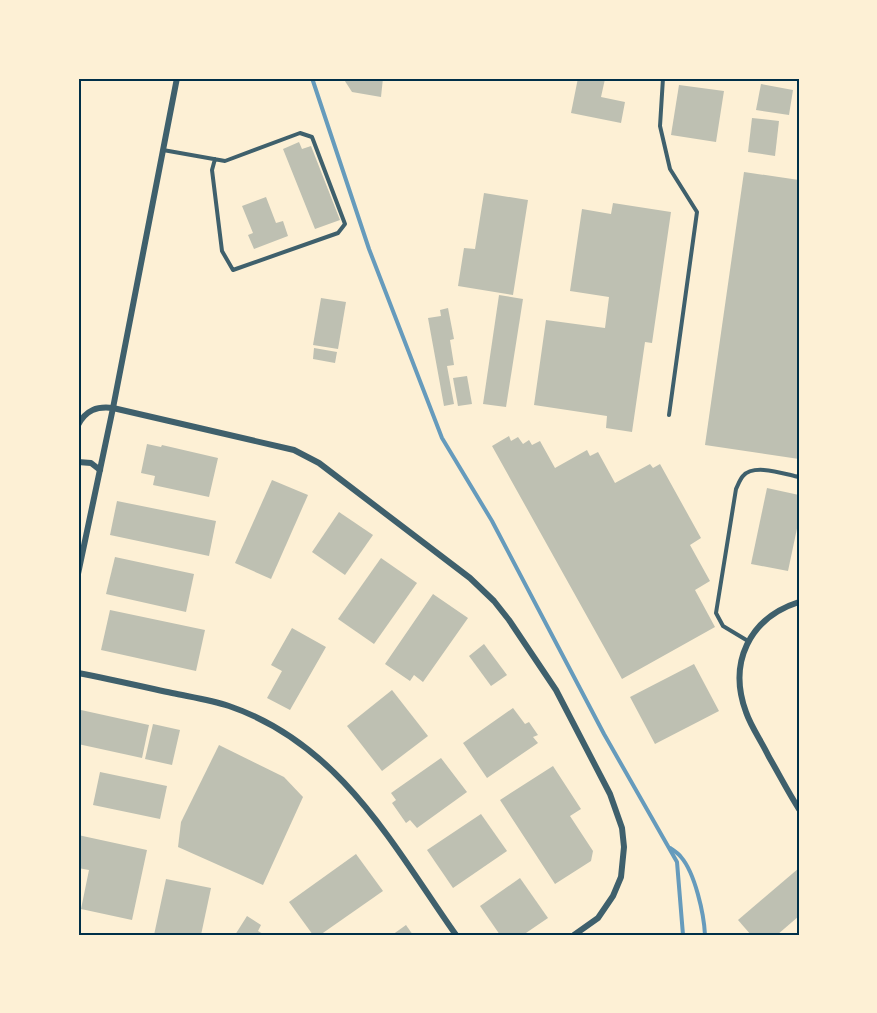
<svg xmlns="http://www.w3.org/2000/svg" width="877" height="1013" viewBox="0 0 877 1013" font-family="Poppins,sans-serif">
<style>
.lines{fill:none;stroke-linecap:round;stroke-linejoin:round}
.stream{stroke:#669bbc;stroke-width:4}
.building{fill:#bec0b2}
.service{stroke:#3f606c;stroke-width:4}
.minor{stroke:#3f606c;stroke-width:6}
.neatline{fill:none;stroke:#003049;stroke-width:2}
</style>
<rect width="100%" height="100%" fill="#fdf0d5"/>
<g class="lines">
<!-- stream -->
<g class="stream">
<polyline points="312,78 369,249 442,438 492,521 604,734 677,862 683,935"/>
<path d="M 670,848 C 673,850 678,853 681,857 C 695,873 704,914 705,935"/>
</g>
</g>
<!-- building -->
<g class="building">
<polygon points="343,78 383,78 381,97 352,92"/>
<polygon points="578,78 605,79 601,97 625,102 621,123 571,113"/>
<polygon points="761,84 793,90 789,115 756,110"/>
<polygon points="679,85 724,91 716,142 671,135"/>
<polygon points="752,118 779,121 775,156 748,152"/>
<polygon points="299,142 302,149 311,146 340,220 315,229 283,149"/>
<polygon points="744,172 799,180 799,459 705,445"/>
<polygon points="484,193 528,200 513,295 458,286 464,248 475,249"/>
<polygon points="266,197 276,223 283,221 288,236 254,249 248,235 253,233 242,206"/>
<polygon points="613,203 671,212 652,343 645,342 632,432 606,428 607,416 534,405 546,320 605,328 609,297 570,291 582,209 611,214"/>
<polygon points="499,295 523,299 506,407 483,404"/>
<polygon points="321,298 346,302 338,349 313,345"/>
<polygon points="448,308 454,339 450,340 454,365 447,366 454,404 444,406 428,318 441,316 440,310"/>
<polygon points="314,348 337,352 335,363 313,359"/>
<polygon points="467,376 472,404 458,406 453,378"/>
<polygon points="509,436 511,441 518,437 523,444 529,440 532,445 540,441 555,468 587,450 590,456 598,452 615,483 650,464 653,468 660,464 701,538 690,545 710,581 695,590 715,627 622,679 492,446"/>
<polygon points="147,444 161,447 162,445 218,458 209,497 153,485 155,476 141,473"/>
<polygon points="272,480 308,495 271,579 235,563"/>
<polygon points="767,488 799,495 799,519 788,571 751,564"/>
<polygon points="117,501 216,521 209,556 110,535"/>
<polygon points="339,512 373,535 345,575 312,552"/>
<polygon points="115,557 194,574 186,612 106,594"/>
<polygon points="381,558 417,583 374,644 338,619"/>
<polygon points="433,594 468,618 423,682 414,675 410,681 385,664"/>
<polygon points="110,610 205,630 196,671 101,650"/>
<polygon points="292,628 326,647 290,710 267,698 282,671 271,665"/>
<polygon points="484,644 507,675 491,686 469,656"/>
<polygon points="694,664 719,711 655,744 630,697"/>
<polygon points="392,690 428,736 382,771 347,726"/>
<polygon points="513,708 525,724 529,722 538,735 533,737 538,743 487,778 463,743"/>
<polygon points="81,710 149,725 142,758 78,744 78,725"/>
<polygon points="153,724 180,730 172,765 145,759"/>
<polygon points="219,745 284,777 303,797 263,885 178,847 181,822"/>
<polygon points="441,758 467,792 417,828 410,820 406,823 392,803 396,800 391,793"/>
<polygon points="553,766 581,809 570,816 593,851 591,861 555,884 500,800"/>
<polygon points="100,772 167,786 160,819 93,805"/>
<polygon points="481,814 507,851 453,888 427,850"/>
<polygon points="78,835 147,850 132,920 81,909 89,870 78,868"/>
<polygon points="356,854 383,891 320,935 313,935 289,902"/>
<polygon points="799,868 799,916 777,935 751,935 738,920"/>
<polygon points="520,878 548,918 523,935 500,935 480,906"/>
<polygon points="166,879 211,888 201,935 154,935"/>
<polygon points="247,916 261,925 258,931 265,935 235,935"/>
<polygon points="406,925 413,935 392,935"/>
</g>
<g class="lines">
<!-- service -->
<g class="service">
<polyline points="663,78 660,126 670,169 697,212 669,415"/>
<polyline points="163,150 225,161 300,133 312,137 345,224 338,233 233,270 222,251 212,170 215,159"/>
<path d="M 748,641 L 723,626 L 716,613 L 736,489 C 738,485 740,479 743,476 C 754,463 784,474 799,477"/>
</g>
<!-- minor -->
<g class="minor">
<path d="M 78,425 C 86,410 97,406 113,408 L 294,450 L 319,463 L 470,578 L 494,601 L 509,620 L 556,690 L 610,794 L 622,828 L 624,847 L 621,877 L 613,896 L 598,918 L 574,935"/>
<polyline points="78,462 91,463 100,470"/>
<polyline points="78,574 113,408 177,78"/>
<path d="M 799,602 C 749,618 728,663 746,712 C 751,727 762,742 769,757 C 779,774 788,792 799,809"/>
<path d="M 78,673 C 109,679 140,686 172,693 C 191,697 211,700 229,706 C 340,744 392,844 456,935"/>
</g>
</g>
<!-- border -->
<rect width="877" height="1013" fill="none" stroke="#fdf0d5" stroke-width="159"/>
<rect x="80" y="80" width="718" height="854" class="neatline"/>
</svg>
